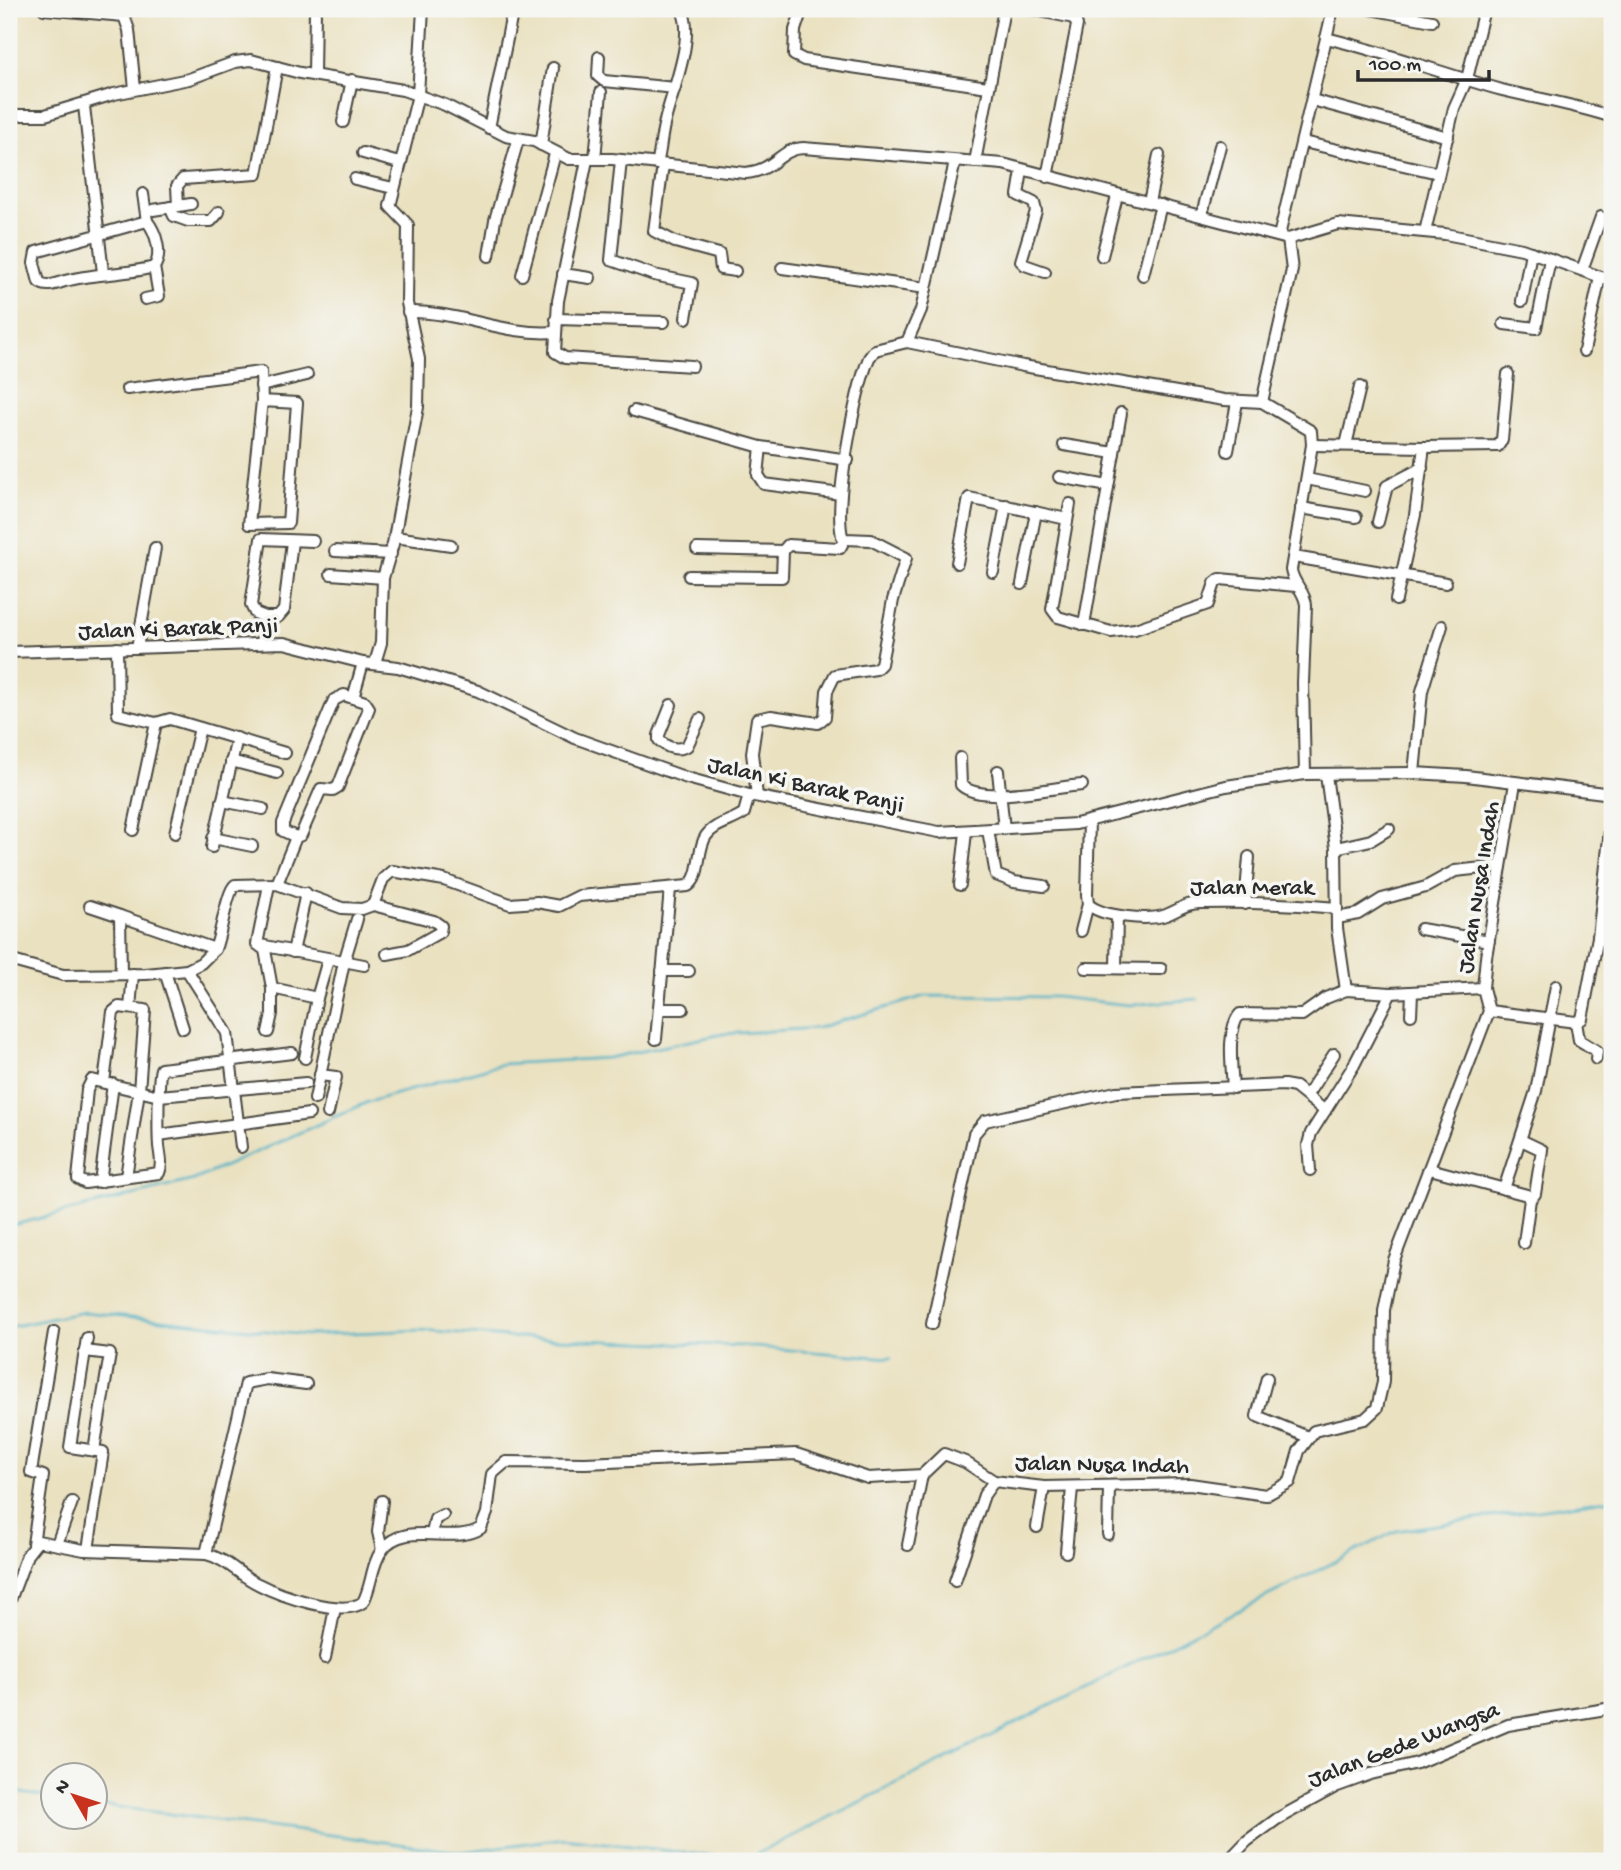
<svg xmlns="http://www.w3.org/2000/svg" width="1621" height="1870" viewBox="0 0 1621 1870" font-family="'Gochi Hand',sans-serif">
<style>
.lines{fill:none;stroke-linecap:round;stroke-linejoin:round}
.stream{stroke:#46afc5;stroke-width:2.5}
.minor-casing{stroke:#484641;stroke-width:14}
.minor{stroke:#fff;stroke-width:10}
.labels{text-anchor:middle;stroke-width:7;stroke-linejoin:round;paint-order:stroke}
.street-label{font-size:24px;fill:#2b2b2b;stroke:#f6f6f2}
</style>
<rect width="100%" height="100%" fill="#f6f6f2"/>
<filter id="ink" filterUnits="userSpaceOnUse"><feTurbulence type="fractalNoise" baseFrequency=".0143" numOctaves="2"/><feDisplacementMap in="SourceGraphic" scale="14" xChannelSelector="R" yChannelSelector="G"/><feConvolveMatrix kernelMatrix="1 2 1 2 8 2 1 2 1" color-interpolation-filters="sRGB"/></filter>
<filter id="wash" filterUnits="userSpaceOnUse"><feTurbulence type="fractalNoise" baseFrequency=".00686" numOctaves="4" result="noise"/><feDisplacementMap in="SourceGraphic" scale="28" xChannelSelector="R" yChannelSelector="G"/><feGaussianBlur stdDeviation="1.57" result="paint"/><feColorMatrix in="noise" values="0 0 0 0 0 0 0 0 0 0 0 0 0 0 0 0 0 1.4 0 .05"/><feComposite in="paint" operator="in"/></filter>
<g filter="url(#wash)">
<rect width="100%" height="100%" fill="#eae1c0"/>
<g class="lines">
<!-- stream -->
<g class="stream">
<polyline points="9,1226 194,1180 368,1102 502,1064 608,1058 723,1034 817,1028 925,996 1056,997 1129,1005 1198,999"/>
<polyline points="9,1327 84,1312 306,1335 422,1330 507,1337 741,1346 891,1358"/>
<polyline points="9,1791 52,1798"/>
<polyline points="94,1804 461,1852 564,1838 745,1860 1396,1531 1612,1499"/>
</g>
</g>
</g>
<g filter="url(#ink)">
<g class="lines">
<defs>
<g id="minor">
<polyline points="44,9 124,16 129,30 135,89"/>
<polyline points="802,9 795,30 794,55 804,60 988,87"/>
<polyline points="1030,9 1074,18 1077,25 1047,177"/>
<polyline points="1370,9 1432,21"/>
<path d="M 1326,38 C 1386,52 1443,74 1502,90 C 1539,99 1576,105 1612,117"/>
<polyline points="599,57 598,76 604,81 675,88"/>
<polyline points="314,75 315,9"/>
<polyline points="1312,100 1448,137"/>
<polyline points="84,106 103,273"/>
<path d="M 9,115 L 45,115 L 114,94 L 189,79 L 235,62 L 251,60 L 300,73 L 403,90 L 445,105 L 506,136 L 534,141 L 569,159 L 612,159 L 746,173 C 776,170 779,149 803,148 L 1003,164 L 1288,239 L 1338,224 L 1445,234 L 1522,249 L 1612,281"/>
<polyline points="343,122 352,80"/>
<polyline points="489,128 513,9"/>
<polyline points="1303,142 1438,173"/>
<polyline points="541,145 553,68"/>
<polyline points="363,153 399,163"/>
<polyline points="595,159 601,92"/>
<polyline points="587,160 558,301 555,352 565,358 692,366"/>
<polyline points="621,160 611,260 654,275 692,283 686,318"/>
<polyline points="975,162 1004,9"/>
<path d="M 657,164 C 661,150 661,135 665,121 C 671,94 697,34 681,9"/>
<polyline points="663,165 654,231 675,242 719,254 721,269 735,271"/>
<polyline points="1022,171 1018,195 1034,203 1036,211 1021,261 1025,265 1045,272"/>
<polyline points="355,179 393,188"/>
<polyline points="143,194 147,221"/>
<polyline points="1149,202 1159,155"/>
<polyline points="178,206 177,186 183,179 257,174 277,67"/>
<polyline points="170,207 174,216 188,221 211,221 219,212"/>
<polyline points="153,210 191,204"/>
<polyline points="1202,214 1220,146"/>
<path d="M 147,221 C 156,232 163,255 154,267 C 125,275 94,273 65,281 C 55,284 47,288 39,282 L 34,263 L 36,252 Z"/>
<polyline points="1425,232 1454,108 1467,79 1484,9"/>
<polyline points="1279,236 1333,9"/>
<polyline points="489,256 495,220 518,140"/>
<polyline points="1102,256 1117,196"/>
<polyline points="782,268 926,288"/>
<polyline points="1582,270 1601,217"/>
<polyline points="563,274 590,278"/>
<polyline points="522,275 555,154"/>
<polyline points="1143,275 1161,205"/>
<polyline points="145,299 159,296 154,267"/>
<polyline points="1522,301 1531,252"/>
<path d="M 408,312 C 459,311 504,336 555,332"/>
<polyline points="556,319 664,322"/>
<polyline points="1504,324 1536,328 1550,259"/>
<polyline points="907,342 921,310 955,162"/>
<polyline points="1584,351 1600,277"/>
<polyline points="261,386 307,375"/>
<polyline points="127,389 261,372 262,401 249,524 288,523 297,403 262,401"/>
<polyline points="1262,402 1292,270 1288,239"/>
<polyline points="634,411 761,447 848,460"/>
<polyline points="1064,445 1114,453 1084,625"/>
<polyline points="1312,445 1424,447 1415,515 1396,600"/>
<polyline points="1346,445 1360,387"/>
<polyline points="761,447 758,475 764,484 841,494"/>
<polyline points="1424,447 1498,446 1502,440 1508,374"/>
<polyline points="1228,451 1237,402"/>
<polyline points="1114,453 1121,413"/>
<polyline points="1059,477 1108,486"/>
<polyline points="1307,479 1365,491"/>
<polyline points="1070,504 1052,609 1058,617 1111,632 1135,629 1208,604 1215,583 1220,579 1296,586"/>
<polyline points="1301,508 1356,517"/>
<polyline points="1378,522 1387,486 1422,468"/>
<polyline points="395,537 451,545"/>
<polyline points="697,549 783,551"/>
<polyline points="335,551 391,554"/>
<polyline points="1294,557 1446,583"/>
<polyline points="957,563 969,498 1067,519"/>
<polyline points="993,572 1006,505"/>
<polyline points="331,574 383,578"/>
<polyline points="689,576 782,577 783,551 788,545 840,548 845,539"/>
<polyline points="1022,584 1036,512"/>
<polyline points="265,617 278,617 284,610 292,541"/>
<polyline points="262,642 265,617 255,613 251,605 261,539 313,541"/>
<polyline points="117,648 118,714 156,723 170,719 285,753"/>
<polyline points="137,648 155,548"/>
<polyline points="9,652 284,643 363,663 398,667 478,691 575,738 687,778 749,795 939,832 1076,824 1226,786 1305,774 1414,773 1466,776 1612,794"/>
<polyline points="375,663 381,643 383,578 393,544 418,407 419,359 407,303 408,225 390,206 418,95 423,9"/>
<polyline points="353,698 363,663"/>
<path d="M 671,705 L 659,735 L 659,740 C 667,748 677,751 687,746 L 700,719"/>
<path d="M 960,758 L 961,785 C 982,805 1054,787 1082,785"/>
<polyline points="231,761 277,773"/>
<polyline points="998,771 1004,829"/>
<polyline points="1414,773 1422,691 1442,626"/>
<polyline points="1326,775 1336,848 1337,928 1346,990"/>
<path d="M 757,796 L 752,753 L 757,719 L 771,716 L 818,723 L 825,717 L 827,691 L 835,675 L 876,669 L 881,664 L 893,600 L 906,558 L 871,540 L 845,539 L 842,536 C 834,501 855,392 869,358 L 875,350 L 907,342 L 1023,366 L 1224,400 L 1262,402 L 1311,431 L 1312,445 L 1291,570 C 1293,584 1305,591 1306,605 L 1303,683 L 1305,774"/>
<polyline points="222,801 263,809"/>
<path d="M 1089,821 L 1087,895 L 1088,904 C 1101,917 1149,921 1166,915 C 1179,910 1186,903 1201,903 C 1246,902 1292,904 1337,908"/>
<polyline points="133,830 156,723"/>
<polyline points="988,830 996,875 1014,882 1044,886"/>
<polyline points="175,833 200,728"/>
<polyline points="213,838 252,846"/>
<polyline points="212,847 237,738"/>
<polyline points="1336,848 1371,840 1389,829"/>
<polyline points="277,884 296,837 301,835 321,789 333,790 338,787 369,708 365,702 344,695 334,700 283,823 283,831 296,837"/>
<polyline points="269,885 257,944 265,950 272,988 317,998 305,1058"/>
<polyline points="960,885 966,832"/>
<polyline points="1245,904 1249,857"/>
<path d="M 373,905 L 383,879 L 392,871 L 444,880 L 510,904 L 537,902 L 559,906 L 579,896 L 688,886 C 702,876 696,851 706,836 C 715,823 732,822 744,813 L 749,795"/>
<polyline points="90,906 120,916"/>
<polyline points="1337,918 1358,914 1382,899 1426,887 1455,871 1501,866"/>
<polyline points="1421,929 1489,941"/>
<polyline points="1081,931 1088,904"/>
<polyline points="1598,937 1612,941"/>
<polyline points="260,945 364,965"/>
<polyline points="293,952 306,893"/>
<polyline points="9,960 63,975 146,974 187,970 201,963 215,949"/>
<polyline points="1086,968 1161,969"/>
<polyline points="1116,968 1117,916"/>
<polyline points="187,970 227,1033 241,1147"/>
<polyline points="662,971 689,971"/>
<polyline points="165,972 183,1028"/>
<path d="M 121,973 L 120,916 L 215,949 C 221,935 227,891 235,885 L 277,884 L 342,908 L 362,909 L 373,905 L 434,921 L 441,926 L 440,932 L 408,950 L 387,954"/>
<polyline points="317,998 327,963"/>
<polyline points="130,1008 133,974"/>
<polyline points="659,1009 683,1009"/>
<polyline points="1489,1011 1576,1022 1582,1019 1598,937 1612,811"/>
<polyline points="1411,1015 1412,993"/>
<polyline points="1576,1022 1579,1040 1597,1051 1596,1059"/>
<polyline points="268,1032 272,1014 272,988"/>
<polyline points="656,1039 670,889"/>
<path d="M 292,1053 L 161,1069 C 158,1077 158,1134 159,1146 C 160,1156 163,1164 159,1173 L 85,1183 L 78,1179 L 87,1090 L 92,1080 L 159,1096 L 306,1083"/>
<polyline points="320,1075 336,1077 328,1113"/>
<polyline points="104,1082 113,1012 119,1007 145,1010 139,1091 126,1177"/>
<path d="M 1233,1088 C 1232,1068 1226,1030 1240,1014 L 1302,1015 L 1326,998 L 1346,990 L 1391,993 L 1483,988"/>
<polyline points="1307,1095 1334,1054"/>
<polyline points="315,1099 344,962 357,919"/>
<polyline points="159,1135 309,1114"/>
<polyline points="1521,1140 1542,1150 1535,1194 1530,1199"/>
<polyline points="1430,1169 1527,1195 1530,1199 1524,1243"/>
<polyline points="1310,1170 1308,1145 1311,1133 1354,1065 1391,993"/>
<polyline points="100,1182 113,1084"/>
<polyline points="1504,1189 1536,1091 1556,986"/>
<polyline points="932,1324 974,1134 985,1121 1116,1092 1284,1085 1295,1087 1325,1111"/>
<polyline points="87,1338 70,1447 103,1452 88,1550"/>
<polyline points="85,1351 110,1354 94,1450"/>
<polyline points="1267,1378 1257,1416 1308,1437"/>
<polyline points="1037,1527 1044,1487"/>
<polyline points="432,1534 435,1519 443,1515"/>
<polyline points="1108,1534 1109,1487"/>
<polyline points="33,1544 43,1476 31,1472 54,1332"/>
<polyline points="57,1544 72,1502"/>
<polyline points="908,1545 922,1475"/>
<polyline points="382,1550 378,1532 382,1501"/>
<polyline points="1066,1552 1072,1488"/>
<polyline points="206,1554 246,1383 267,1379 306,1384"/>
<polyline points="955,1581 984,1495 994,1481"/>
<path d="M 9,1603 L 27,1555 L 38,1541 L 84,1550 L 206,1554 C 227,1559 239,1575 258,1584 C 279,1595 343,1618 363,1602 C 372,1586 371,1565 382,1550 C 403,1519 454,1546 481,1528 L 487,1513 L 492,1474 L 506,1462 L 585,1463 L 796,1454 L 868,1478 L 922,1475 L 944,1454 L 965,1462 L 994,1481 L 1044,1487 L 1190,1484 L 1266,1495 L 1290,1482 L 1299,1451 L 1314,1431 L 1365,1419 L 1377,1408 L 1383,1382 L 1384,1310 L 1394,1260 L 1489,1011 L 1483,988 L 1486,957 L 1515,783"/>
<polyline points="325,1658 335,1608"/>
<polyline points="1228,1861 1247,1841 1277,1819 1335,1787 1371,1774 1417,1763 1508,1725 1612,1708"/>
</g>
</defs>
<!-- minor casing -->
<use href="#minor" class="minor-casing"/>
<!-- minor -->
<use href="#minor" class="minor"/>
</g>
</g>
<g class="labels">
<!-- street labels -->
<g class="street-label">
<text transform="translate(178 627) rotate(-2)" y="8">Jalan Ki Barak Panji</text>
<text transform="translate(806 783) rotate(12)" y="8">Jalan Ki Barak Panji</text>
<text x="1252" y="894">Jalan Merak</text>
<text transform="translate(1477 887) rotate(-81)" y="8">Jalan Nusa Indah</text>
<text transform="translate(1102 1463) rotate(1)" y="8">Jalan Nusa Indah</text>
<text transform="translate(1403 1743) rotate(-21)" y="8">Jalan Gede Wangsa</text>
</g>
</g>
<!-- margin -->
<rect width="1621" height="1870" fill="none" stroke="#f6f6f2" stroke-width="35"/>
<!-- north arrow -->
<g transform="translate(74 1796) rotate(309)"><circle r="33" fill="#f6f6f2" stroke="#a5a5a2" stroke-width="2"/>
<path d="M0-5L12 26L0 18L-12 26Z" fill="#c8321e"/>
<text y="-10" font-size="19" font-weight="bold" text-anchor="middle" fill="#2b2b2b">N</text>
</g>
<!-- scale -->
<path d="M1358 70v10h131v-10" fill="none" stroke="#2b2b2b" stroke-width="3.5"/>
<text x="1369" y="70" font-size="21" fill="#2b2b2b" stroke="#f6f6f2" stroke-width="5" paint-order="stroke">100 m</text>
</svg>
